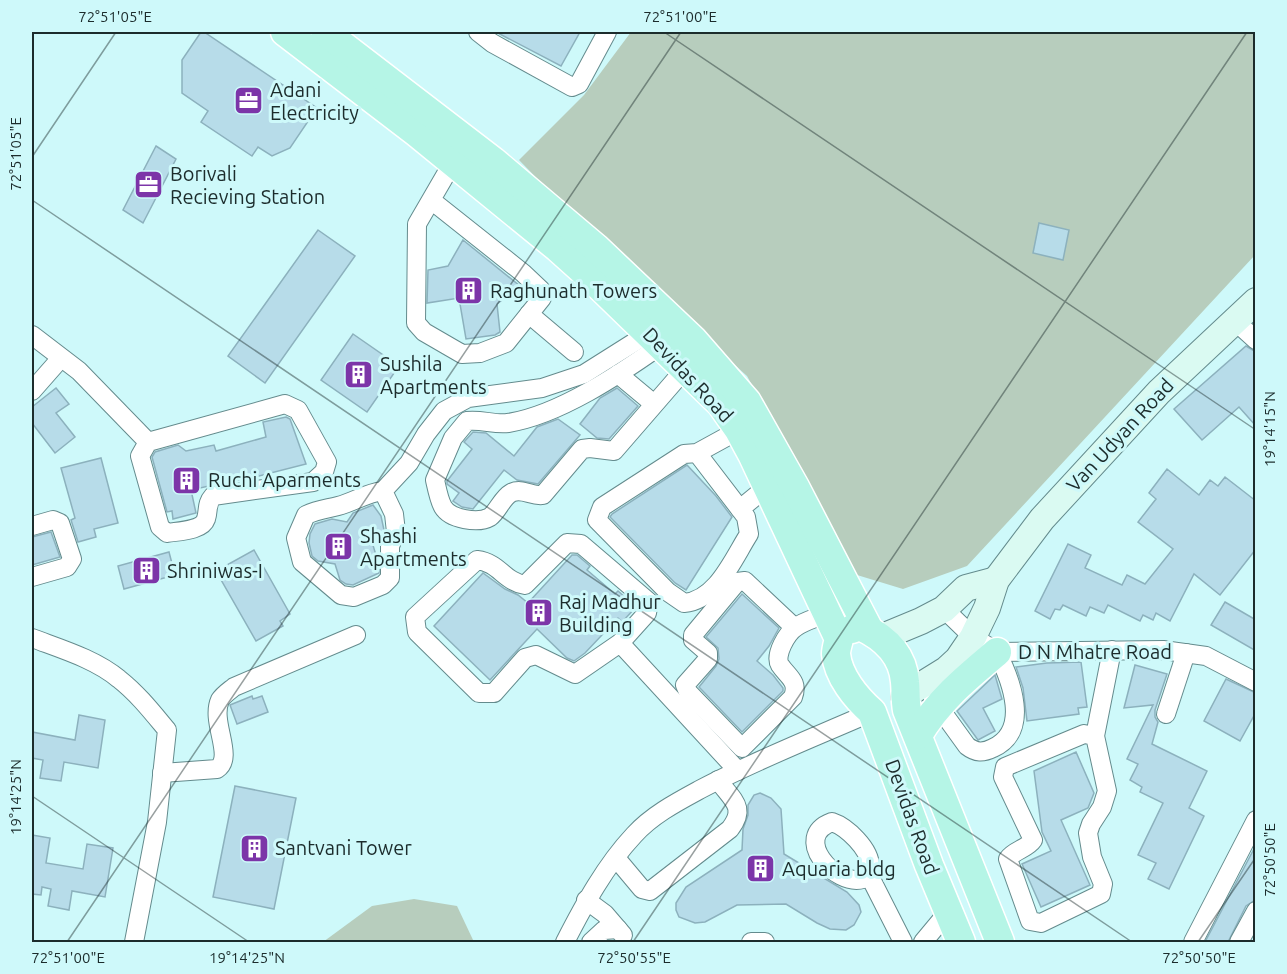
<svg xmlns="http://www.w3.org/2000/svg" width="1287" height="974" viewBox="0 0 1287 974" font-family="Ubuntu,sans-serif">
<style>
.green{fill:#b7cdbd}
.building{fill:#b7dce9;stroke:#8cb1bd;stroke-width:1.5}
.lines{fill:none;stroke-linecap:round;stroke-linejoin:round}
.street-casing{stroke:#648b8d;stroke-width:20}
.secondary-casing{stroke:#648b8d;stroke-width:28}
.primary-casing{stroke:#fff;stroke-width:31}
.street{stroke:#fff;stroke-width:18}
.secondary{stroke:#dafaf2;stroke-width:26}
.primary{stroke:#b5f5e6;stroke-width:28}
.ticks{fill:none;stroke:#1c2c2c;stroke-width:1.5;stroke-opacity:0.45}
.labels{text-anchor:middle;stroke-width:6;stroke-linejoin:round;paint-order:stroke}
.poi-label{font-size:20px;fill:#1c2c2c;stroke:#cef9fa;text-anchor:start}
.street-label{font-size:20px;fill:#1c2c2c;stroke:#cef9fa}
.neatline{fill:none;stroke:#1c2c2c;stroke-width:2}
.ticks-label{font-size:15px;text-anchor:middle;fill:#1c2c2c}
</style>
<rect width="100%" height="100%" fill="#cef9fa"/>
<!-- green -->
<g class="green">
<polygon points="631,32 1255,32 1255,255 967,566 903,589 857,575 747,376 601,244 519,160 584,95"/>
<polygon points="414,899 457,906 474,942 323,942 372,906"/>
</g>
<!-- building -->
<g class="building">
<polygon points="201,32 204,32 317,108 290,148 272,156 258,147 252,156 201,122 208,111 182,93 182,60"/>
<polygon points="496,32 580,32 561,66"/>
<polygon points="156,146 176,159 143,223 123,210"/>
<polygon points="1039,223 1069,230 1063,260 1033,253"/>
<polygon points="318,230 355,256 265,383 228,356"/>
<polygon points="463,240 520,286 497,304 500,332 495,335 466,339 459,298 427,303 428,270 448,266"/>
<polygon points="353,334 399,366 367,412 321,380"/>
<polygon points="1246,346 1256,352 1256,426 1239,407 1202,440 1174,409"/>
<polygon points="56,388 69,404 56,413 75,437 55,453 32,423 32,407"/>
<polygon points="617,388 638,406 609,439 597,438 580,424 600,398"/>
<polygon points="286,417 290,419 306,464 243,480 235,480 191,490 196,513 173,519 172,511 167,512 152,457 155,452 178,445 186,451 214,445 216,451 266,437 263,422"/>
<polygon points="558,419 580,435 538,484 517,480 504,470 473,509 462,507 453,501 459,493 447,484 447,481 472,449 464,442 473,432 486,433 514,456 537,427"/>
<polygon points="101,458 118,523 94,529 96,537 78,542 71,520 75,518 61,468"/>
<polygon points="687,465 716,496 732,517 686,590 675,583 610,517 612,514"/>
<polygon points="1167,469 1199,495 1210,480 1218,486 1225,477 1256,501 1256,549 1220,595 1194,574 1170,621 1156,613 1153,620 1143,615 1140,621 1108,605 1104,613 1090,607 1086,616 1063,605 1060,610 1055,609 1050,619 1035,611 1068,544 1091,555 1085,568 1122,585 1127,575 1145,584 1173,549 1138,522 1156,499 1149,493"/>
<polygon points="373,505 381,516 384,530 382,537 372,542 379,565 379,573 353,585 346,584 340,580 335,564 318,561 312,556 309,543 310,534 315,524 332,519 347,522 353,513"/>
<polygon points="51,532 60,557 32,565 32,537"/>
<polygon points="254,550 290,614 280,621 283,626 256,641 216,571"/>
<polygon points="169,552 175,575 124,589 118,566"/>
<polygon points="572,555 577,555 590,566 587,570 615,594 618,591 636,607 622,622 618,618 585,653 574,661 567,658 537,629 490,680 434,626 483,573 505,589 518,595 528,603"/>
<polygon points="742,594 779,628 769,646 757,661 773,675 783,688 783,691 742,732 699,687 716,666 719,659 718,648 706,637"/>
<polygon points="1225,602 1256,620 1256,651 1211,625"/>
<polygon points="1081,662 1087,707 1078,708 1079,714 1027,721 1023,688 1016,667 1047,663"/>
<polygon points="1135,665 1167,674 1155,710 1155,717 1158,722 1152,744 1207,771 1189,808 1204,816 1169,889 1148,879 1156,863 1138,855 1163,803 1140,792 1142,787 1130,780 1138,764 1127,759 1153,705 1124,708"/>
<polygon points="995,675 1002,699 983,708 995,731 978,740 957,711"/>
<polygon points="1226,679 1256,693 1256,712 1240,741 1204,721"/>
<polygon points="252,696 253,699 262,696 268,712 237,724 230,705"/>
<polygon points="79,715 105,720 98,768 64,762 61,781 40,778 43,760 32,758 32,732 75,740"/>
<polygon points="1076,752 1094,793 1088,808 1061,820 1090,885 1041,907 1022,864 1051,851 1042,832 1034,771"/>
<polygon points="235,786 296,798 274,909 213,897"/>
<polygon points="760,793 771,798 781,809 784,854 847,892 859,905 861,912 854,925 846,930 830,929 817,923 786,904 737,905 705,922 695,923 679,917 676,910 676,903 686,887 742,850 743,829 748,815 748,805 754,795"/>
<polygon points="32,835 50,838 46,863 83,869 87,844 113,848 105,897 72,891 69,910 48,906 51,889 42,887 41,895 32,894"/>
<polygon points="1256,845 1255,900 1246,906 1228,942 1205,942"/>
</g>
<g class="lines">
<defs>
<g id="street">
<polyline points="478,32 492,43 572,87 579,84 607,32"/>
<polyline points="431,200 523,273 541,290 542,298 506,343 480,353 462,354 424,332 416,323 417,224 453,162"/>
<polyline points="529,314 574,352"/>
<polyline points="1235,321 1256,340"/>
<path d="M 32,335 L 79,371 L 148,442 L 285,404 L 298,410 L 327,462 L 324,472 L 313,482 L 213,496 C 206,504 209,509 206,519 C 202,531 178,531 167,533 L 160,527 L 140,456 L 148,442"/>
<path d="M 661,345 C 620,374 559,415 508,423 C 495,425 481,419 467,421 L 453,438 L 435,480 C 437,489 439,500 443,507 C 450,519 478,524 490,517 C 498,511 502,498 511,493 C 522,487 532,497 543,495 L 582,449 L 590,448 L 614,451 L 685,369"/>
<polyline points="618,374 654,404"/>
<polyline points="32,391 61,358"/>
<path d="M 697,453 L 746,517 L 749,534 C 733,559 717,600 684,603 L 668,592 L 597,520 L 602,507 L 684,454 L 697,453 L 739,430"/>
<path d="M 383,491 L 394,514 L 396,532 L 390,546 L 390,578 L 383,585 L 354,597 L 341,595 L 302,562 L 296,538 L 306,515 C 317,510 326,509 338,506 C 354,502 366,493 383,491 L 409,463 L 426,434 L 444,411 L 468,398 L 542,388 L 584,374 L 649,333"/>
<polyline points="740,509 768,486"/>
<polyline points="32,526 53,520 60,523 72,559 67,567 32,577"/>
<polyline points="944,609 973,637 997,652 1163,650 1206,656 1256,682"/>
<path d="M 795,628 L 745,581 L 737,582 L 693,635 L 693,640 L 708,653 L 708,659 L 685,685 L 688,692 L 742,748 L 793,697 C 799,681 788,677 780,665 C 774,655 787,633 796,627 C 804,621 817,618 827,613"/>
<path d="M 32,638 C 61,649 95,659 119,679 C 138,694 152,712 167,730 L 157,822 L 134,942"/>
<path d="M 620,643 L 575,674 L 536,655 L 525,658 L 494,693 L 479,693 L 417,632 L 415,617 L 477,560 C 500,563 503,581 525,585 L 567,543 L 581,544 L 649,602 L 647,613 L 620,643 L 738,771"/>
<path d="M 933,699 L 967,746 C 976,753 983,753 993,748 C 1031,731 1011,680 997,652"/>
<polyline points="1166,714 1186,653"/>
<path d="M 1095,736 L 1084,734 L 1005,767 L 1003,777 L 1033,840 C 1027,849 1014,850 1008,859 L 1030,921 L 1041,923 L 1101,894 L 1103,884 L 1092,857 L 1088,833 L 1091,824 L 1102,807 L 1107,791 L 1095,736 L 1112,650"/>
<path d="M 162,773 L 217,769 C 235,757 210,722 220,700 C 223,695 229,691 234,687 L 356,635"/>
<path d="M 832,822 C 847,827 870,849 870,866 C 870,871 866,875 863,879 C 835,887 791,837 832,822 Z"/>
<path d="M 616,858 L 642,889 L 650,891 L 730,829 C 747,807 732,800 718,780"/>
<polyline points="868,873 903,942"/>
<polyline points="586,900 605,914 623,935"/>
<path d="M 565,942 C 584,905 605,866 634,835 C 652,815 677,802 701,789 C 756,760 815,737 872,712"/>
<polyline points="591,942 604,930 618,929"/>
<polyline points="751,942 765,942"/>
<polyline points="923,942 948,912"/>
<polyline points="1193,942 1256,820"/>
<polyline points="1239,942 1256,911"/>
</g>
<g id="secondary">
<polyline points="880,638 921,621 944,609 966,588 996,580"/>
<polyline points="904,696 946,670 958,659 973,637 987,608 996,580 1042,519 1159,392 1256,301"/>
</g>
<g id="primary">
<path d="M 285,32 L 417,133 L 558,248 L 587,274 L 721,404 L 739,430 L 752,454 L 839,639 C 838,643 836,649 836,654 C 838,676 856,698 872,712 L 929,865 L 961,942"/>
<polyline points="325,32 493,161 596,248 693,340 747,402 795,487 869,630"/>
<path d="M 852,629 L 860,626 C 884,637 903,654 905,682 C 906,691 905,700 907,710 L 1000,942"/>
<path d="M 918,735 C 939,700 966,678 997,652"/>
</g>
</defs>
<!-- street casing -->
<use href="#street" class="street-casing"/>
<!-- secondary casing -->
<use href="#secondary" class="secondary-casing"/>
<!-- primary casing -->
<use href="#primary" class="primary-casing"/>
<!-- street -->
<use href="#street" class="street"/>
<!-- secondary -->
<use href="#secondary" class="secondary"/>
<!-- primary -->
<use href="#primary" class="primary"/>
</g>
<!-- ticks -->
<path class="ticks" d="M 664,32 L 1256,430M 32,157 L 116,32M 32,200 L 1132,942M 32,796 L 249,942M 67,942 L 681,32M 633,942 L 1247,32M 1198,942 L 1256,857"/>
<!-- icons -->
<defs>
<symbol id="office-square" viewBox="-11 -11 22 22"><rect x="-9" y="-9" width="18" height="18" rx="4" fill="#7c35a8" stroke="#cef9fa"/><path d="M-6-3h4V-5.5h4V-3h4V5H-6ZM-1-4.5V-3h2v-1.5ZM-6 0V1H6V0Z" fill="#fff"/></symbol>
<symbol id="building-square" viewBox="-11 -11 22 22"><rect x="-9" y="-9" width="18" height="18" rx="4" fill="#7c35a8" stroke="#cef9fa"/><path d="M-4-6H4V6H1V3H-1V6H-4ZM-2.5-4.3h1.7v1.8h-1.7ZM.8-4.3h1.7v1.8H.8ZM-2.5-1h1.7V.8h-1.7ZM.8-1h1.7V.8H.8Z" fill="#fff"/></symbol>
</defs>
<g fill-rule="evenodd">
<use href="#office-square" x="232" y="84" width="33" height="33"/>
<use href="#office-square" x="132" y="168" width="33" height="33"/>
<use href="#building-square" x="452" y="274" width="33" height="33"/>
<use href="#building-square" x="342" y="358" width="33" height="33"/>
<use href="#building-square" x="170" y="464" width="33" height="33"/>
<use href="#building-square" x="322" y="530" width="33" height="33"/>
<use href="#building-square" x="130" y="554" width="33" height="33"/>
<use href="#building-square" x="522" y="596" width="33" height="33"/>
<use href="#building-square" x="238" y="832" width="33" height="33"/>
<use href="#building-square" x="744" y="852" width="33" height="33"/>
</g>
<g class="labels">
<!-- poi labels -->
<g class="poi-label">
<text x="270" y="97">Adani<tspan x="270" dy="23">Electricity</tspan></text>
<text x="170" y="181">Borivali<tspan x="170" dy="23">Recieving Station</tspan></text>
<text x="490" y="298">Raghunath Towers</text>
<text x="380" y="371">Sushila<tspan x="380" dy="23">Apartments</tspan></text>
<text x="208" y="487">Ruchi Aparments</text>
<text x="360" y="543">Shashi<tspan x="360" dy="23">Apartments</tspan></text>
<text x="167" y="578">Shriniwas-I</text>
<text x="559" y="609">Raj Madhur<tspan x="559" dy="23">Building</tspan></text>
<text x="275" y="855">Santvani Tower</text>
<text x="782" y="876">Aquaria bldg</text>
</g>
<!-- street labels -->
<g class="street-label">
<text transform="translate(688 375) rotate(47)" y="7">Devidas Road</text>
<text transform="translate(1120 435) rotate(-47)" y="7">Van Udyan Road</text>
<text x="1095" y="659">D N Mhatre Road</text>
<text transform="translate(912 817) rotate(70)" y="7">Devidas Road</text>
</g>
</g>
<!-- border -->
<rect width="1287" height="974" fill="none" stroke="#cef9fa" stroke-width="66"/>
<rect x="33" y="33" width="1221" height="908" class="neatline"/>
<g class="ticks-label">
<text x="115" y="22">72°51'05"E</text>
<text x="680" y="22">72°51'00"E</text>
<text transform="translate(16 154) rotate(-90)" y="5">72°51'05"E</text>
<text transform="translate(1270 429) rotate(-90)" y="5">19°14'15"N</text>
<text transform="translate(16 797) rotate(-90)" y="5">19°14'25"N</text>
<text transform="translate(1270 860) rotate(-90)" y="5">72°50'50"E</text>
<text x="68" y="963">72°51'00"E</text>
<text x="247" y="963">19°14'25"N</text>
<text x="634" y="963">72°50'55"E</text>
<text x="1199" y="963">72°50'50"E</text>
</g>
</svg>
